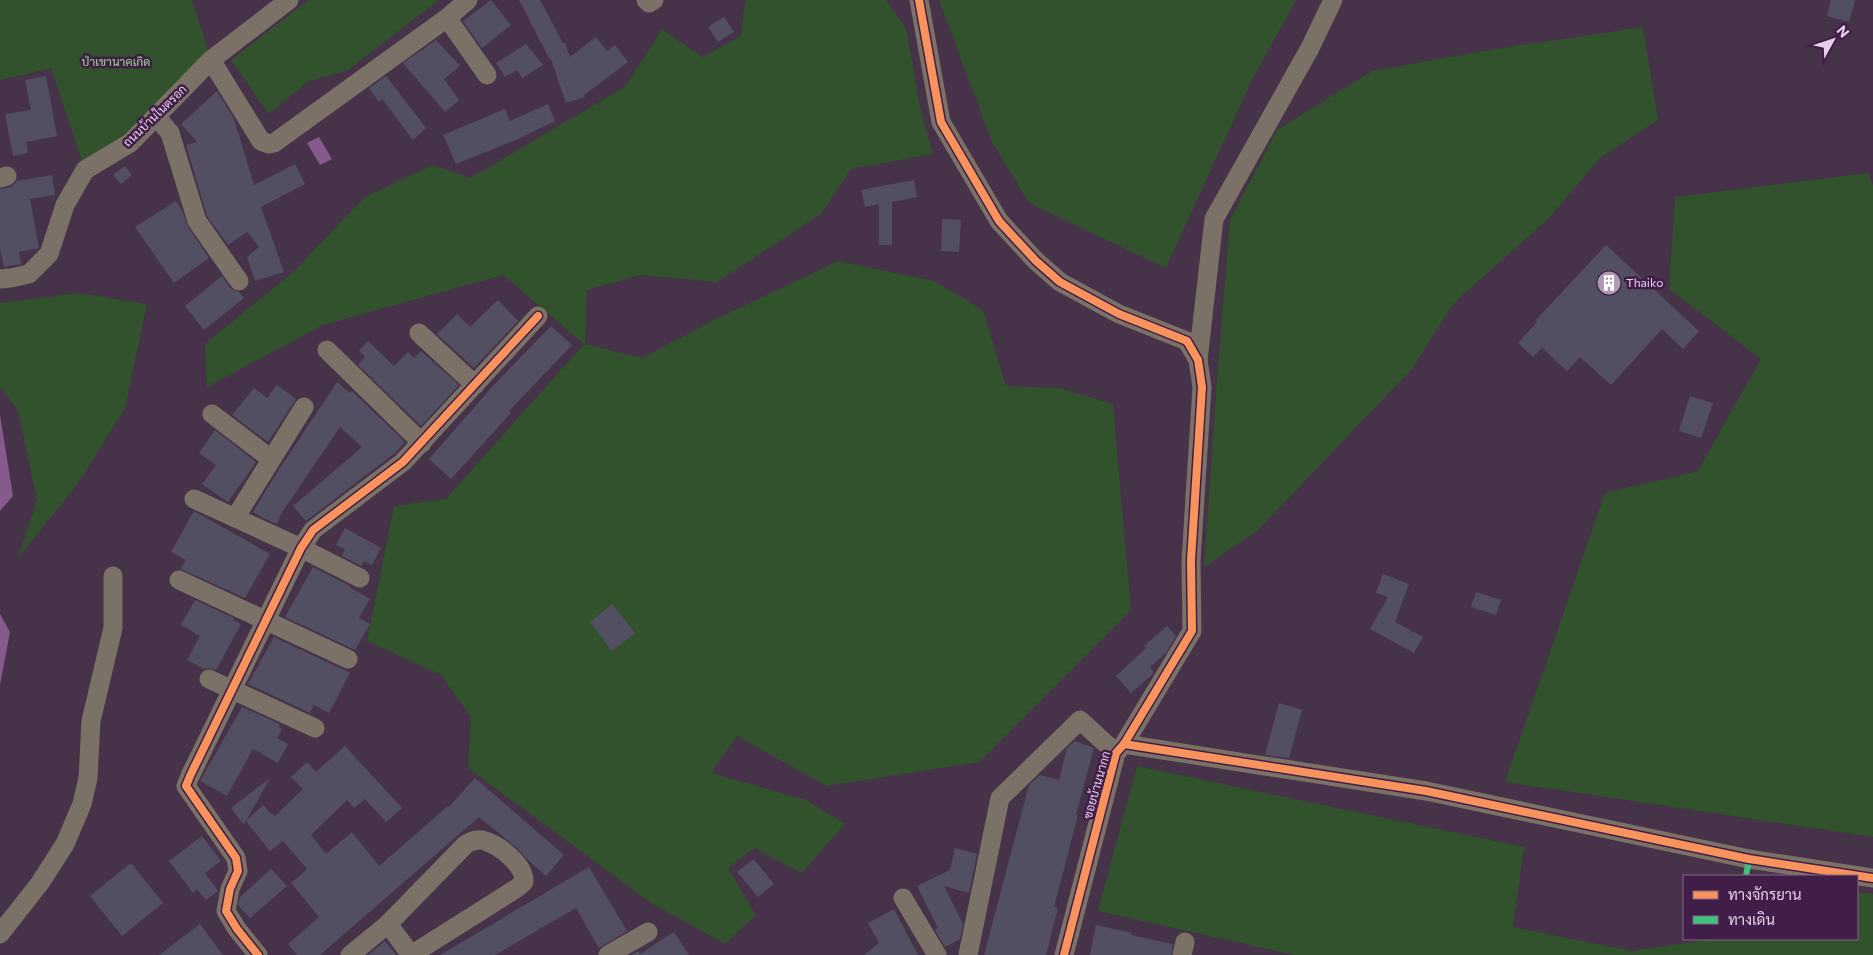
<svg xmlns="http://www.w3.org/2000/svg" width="1873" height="955" viewBox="0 0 1873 955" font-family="Commissioner,Sarabun,sans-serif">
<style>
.green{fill:#31522c}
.water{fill:#865a8d}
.building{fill:#534f62}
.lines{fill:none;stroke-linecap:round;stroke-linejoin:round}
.minor{stroke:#7c7167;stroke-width:19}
.quiet{stroke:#40c37c;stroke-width:6;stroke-dasharray:12 6;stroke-linecap:butt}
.cycleway-casing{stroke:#411e47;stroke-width:11}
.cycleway{stroke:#f8935d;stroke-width:8}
.labels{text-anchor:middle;stroke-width:5;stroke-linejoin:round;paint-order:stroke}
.park-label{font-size:12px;fill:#97db8d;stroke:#411e47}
.street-label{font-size:12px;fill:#e6d0ea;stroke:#411e47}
.poi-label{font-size:12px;fill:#e6d0ea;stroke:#411e47;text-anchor:start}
</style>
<rect width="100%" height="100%" fill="#463249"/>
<!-- green -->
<g class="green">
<polygon points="0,0 192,0 211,60 85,170 51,68 0,80"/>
<polygon points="309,0 439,0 348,70 307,82 269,114 231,60"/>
<polygon points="745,0 886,0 906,28 920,107 933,154 851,169 821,214 717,282 640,275 587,290 585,344 642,358 714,320 838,261 934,281 983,310 1006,386 1059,388 1113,404 1131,610 979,762 827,786 737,736 711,773 806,800 845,824 802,873 754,848 728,868 756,915 725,944 651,903 468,768 471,717 441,675 367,641 394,506 446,499 584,344 503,275 323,325 207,387 205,344 293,272 365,197 433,165 470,178 625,87 662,29 702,57 741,36"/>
<polygon points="939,0 1296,0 1253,78 1166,268 1029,203 992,142"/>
<polygon points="1643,27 1658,120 1600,158 1549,218 1453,304 1412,369 1257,531 1204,567 1218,365 1230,220 1277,130 1372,71 1489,50"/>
<polygon points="1868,173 1873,185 1873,837 1505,782 1605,493 1698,471 1761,359 1669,289 1675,197"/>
<polygon points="80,293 147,304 125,408 79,482 18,558 37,500 18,411 0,387 0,303"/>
<polygon points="1137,766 1524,847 1513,927 1632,951 1714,939 1857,939 1857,892 1873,894 1873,955 1294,955 1098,911"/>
</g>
<!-- water -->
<g class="water">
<polygon points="319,137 332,159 320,165 307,143"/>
<polygon points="0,415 13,496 0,511"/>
<polygon points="0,614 10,632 0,685"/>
</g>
<!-- building -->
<g class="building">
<polygon points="491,0 511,25 482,48 463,21"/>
<polygon points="519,0 540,0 563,43 565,43 570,57 596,37 607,51 615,45 628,62 584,95 585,97 566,103 551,59 550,60"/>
<polygon points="1831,0 1855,0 1849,22 1827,16"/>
<polygon points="724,17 734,32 718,42 708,27"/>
<polygon points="436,40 460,66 444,79 459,100 445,112 403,63"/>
<polygon points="526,44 543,65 522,78 517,70 505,77 496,63"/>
<polygon points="46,76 57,136 26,142 28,153 13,156 5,114 31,110 25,80"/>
<polygon points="386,76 426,128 413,140 382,99 379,102 369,88"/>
<polygon points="217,91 234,119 254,185 295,164 305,184 261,207 284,272 255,281 247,257 259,247 247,232 228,245 207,216 186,145 197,142 181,124"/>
<polygon points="548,104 555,121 518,139 456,164 443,135 505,109 510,121"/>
<polygon points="125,166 132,175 121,184 113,175"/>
<polygon points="52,175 55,195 30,199 39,248 19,252 21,264 4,267 0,248 0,189 11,187 17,181"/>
<polygon points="914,180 917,197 892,202 892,245 879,245 879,204 865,207 861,190"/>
<polygon points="176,201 182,210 188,227 209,258 174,283 135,227"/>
<polygon points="942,219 961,220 959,252 941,251"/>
<polygon points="1606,245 1699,331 1683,349 1662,329 1611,385 1580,357 1567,371 1542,348 1533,357 1518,343 1537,322 1536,320"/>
<polygon points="222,276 230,288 239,292 244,298 204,330 185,306"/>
<polygon points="498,300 518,321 474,368 437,334 457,314 470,327"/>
<polygon points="551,326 572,345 509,411 511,413 451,479 429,459 492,387"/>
<polygon points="368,341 394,366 408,352 414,358 421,351 459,385 421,426 358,365 365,357 359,351"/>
<polygon points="337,382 350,393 352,391 405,442 395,453 306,521 293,506 362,447 340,427 281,514 277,524 263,518 253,512 276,474"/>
<polygon points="277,385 296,399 268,442 232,415 254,388 267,398"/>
<polygon points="1690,396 1713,403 1701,438 1679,431"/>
<polygon points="215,430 256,462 228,502 202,484 216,465 199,453"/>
<polygon points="194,511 270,554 245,598 181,569 186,560 171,552"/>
<polygon points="345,528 381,548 372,565 364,561 361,566 342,556 345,549 336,545"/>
<polygon points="313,567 350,586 349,587 370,599 359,618 370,624 355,650 285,617"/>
<polygon points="1383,574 1409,584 1395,622 1423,637 1414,653 1370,629 1388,597 1376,593"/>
<polygon points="1476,592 1501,600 1496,615 1471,607"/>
<polygon points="195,600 234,618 233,620 241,624 216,670 208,668 204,669 187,660 200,636 181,625"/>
<polygon points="612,604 635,633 612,651 590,622"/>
<polygon points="1167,626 1176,636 1166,653 1150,667 1154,673 1131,693 1116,676 1146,648 1144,646"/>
<polygon points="274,637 350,673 329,713 314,705 310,713 248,684"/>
<polygon points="1279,703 1302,710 1289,758 1265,755"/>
<polygon points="242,707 280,724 279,727 282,729 277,738 288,744 278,763 253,749 227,796 200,781"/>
<polygon points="1075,741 1094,748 1076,815 1078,815 1054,907 1058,908 1046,955 984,955 1029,785 1040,775 1059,780 1067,748"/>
<polygon points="345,746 402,808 386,822 365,799 354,808 347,800 311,835 326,854 352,832 379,866 448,806 449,807 475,778 564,855 546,876 527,859 517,848 479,817 320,955 297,955 288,944 319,917 291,883 307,869 283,841 270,851 246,821 244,825 231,808 270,778 246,821 263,805 271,814 272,813 275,816 303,789 291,777 307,762 316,772"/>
<polygon points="202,836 221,861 205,873 218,891 206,900 197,889 193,893 169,861"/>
<polygon points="955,848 977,854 969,893 944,886 963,924 960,939 945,947 935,930 938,928 917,886 950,870"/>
<polygon points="754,859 774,884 758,897 737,872"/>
<polygon points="131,863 163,903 122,936 90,896"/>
<polygon points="589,867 627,931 599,948 576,908 495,955 440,955"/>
<polygon points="271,869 287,886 250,918 238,905 240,897"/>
<polygon points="894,909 918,955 864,955 879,943 868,923"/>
<polygon points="200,924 223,955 159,955"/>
<polygon points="1096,925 1132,933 1131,935 1173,944 1171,955 1090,955"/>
<polygon points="674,932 689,955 631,955 638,951 640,954"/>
<polygon points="385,941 396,955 368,955"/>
</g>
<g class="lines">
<!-- minor -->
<g class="minor">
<polyline points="468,0 447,18 487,75"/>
<polyline points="646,0 649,3 654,0"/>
<polyline points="919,0 941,122 999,221 1036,261 1060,282 1119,314 1187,341 1198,360 1202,387 1191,561 1192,631 1124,744 1116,753 1064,955"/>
<polyline points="211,60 261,141 269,144 274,143 447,18"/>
<polyline points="156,116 170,133 197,221 239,281"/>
<polyline points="0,178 7,176"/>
<polyline points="0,279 11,278 29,274 49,254 65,205 85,170 130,143 211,60 289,0"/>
<polyline points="419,333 475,385"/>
<polyline points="327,350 422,443"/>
<polyline points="1198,360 1214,219 1310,48 1333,0"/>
<polyline points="212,414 271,459"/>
<polyline points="194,499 301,548 360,578"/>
<polyline points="235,518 304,407"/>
<polyline points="179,580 348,659"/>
<polyline points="209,679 315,728"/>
<polyline points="1124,744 1426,791 1749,859 1873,878"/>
<polyline points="903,898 937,955"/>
<path d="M 388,924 L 466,844 C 472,841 478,838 485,841 C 499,845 525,865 524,882 L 517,888 L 411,955"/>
<polyline points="0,934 40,883 65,844 82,804 88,778 91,721 113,628 113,576"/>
<polyline points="258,955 237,929 226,911 230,889 238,871 236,858 186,786 190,776 301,548 313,530 403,462 538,316"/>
<polyline points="350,955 388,924 411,955"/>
<polyline points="608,955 648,932"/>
<polyline points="968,955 1000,798 1080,720 1116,753"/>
<polyline points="1182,955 1185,942"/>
</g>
<!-- quiet -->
<polyline class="quiet" points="1746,876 1749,859"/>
<defs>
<g id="cycleway">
<polyline points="919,0 941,122 999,221 1036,261 1060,282 1119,314 1187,341 1198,360 1202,387 1191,561 1192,631 1124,744 1116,753 1064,955"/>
<polyline points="1124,744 1426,791 1749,859 1873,878"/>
<polyline points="258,955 237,929 226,911 230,889 238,871 236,858 186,786 190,776 301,548 313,530 403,462 538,316"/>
</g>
</defs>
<!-- cycleway casing -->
<use href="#cycleway" class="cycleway-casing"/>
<!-- cycleway -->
<use href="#cycleway" class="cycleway"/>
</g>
<!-- icons -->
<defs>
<symbol id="building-disc" viewBox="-11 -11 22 22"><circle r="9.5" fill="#ae99b2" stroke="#411e47"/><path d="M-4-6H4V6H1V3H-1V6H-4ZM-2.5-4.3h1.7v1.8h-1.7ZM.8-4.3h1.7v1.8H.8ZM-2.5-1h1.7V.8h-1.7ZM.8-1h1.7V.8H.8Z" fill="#fff"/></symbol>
</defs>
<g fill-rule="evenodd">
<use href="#building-disc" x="1595" y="269" width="28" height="28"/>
</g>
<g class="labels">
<!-- park labels -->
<g class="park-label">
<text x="116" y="66">ป่าเขานาคเกิด</text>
</g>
<!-- street labels -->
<g class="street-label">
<text transform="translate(155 116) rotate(-44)" y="4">ถนนบ้านในตรอก</text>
<text transform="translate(1097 785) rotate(-74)" y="4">ซอยบ้านนากก</text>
</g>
<!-- poi labels -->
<g class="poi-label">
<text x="1626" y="287">Thaiko</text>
</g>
</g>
<!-- legend -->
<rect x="1683" y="875" width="175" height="65" fill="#411e47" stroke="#836588"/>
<rect x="1693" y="891" width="25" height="8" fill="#f8935d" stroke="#836588"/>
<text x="1728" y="900" font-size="15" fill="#e6d0ea">ทางจักรยาน</text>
<rect x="1693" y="916" width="25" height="8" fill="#40c37c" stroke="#836588"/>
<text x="1728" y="925" font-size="15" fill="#e6d0ea">ทางเดิน</text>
<!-- north arrow -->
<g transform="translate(1833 40) rotate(50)" stroke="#411e47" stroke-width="4" paint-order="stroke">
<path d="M0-4L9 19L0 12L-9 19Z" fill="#e6d0ea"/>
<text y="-8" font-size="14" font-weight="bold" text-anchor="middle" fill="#e6d0ea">N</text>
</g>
</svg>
